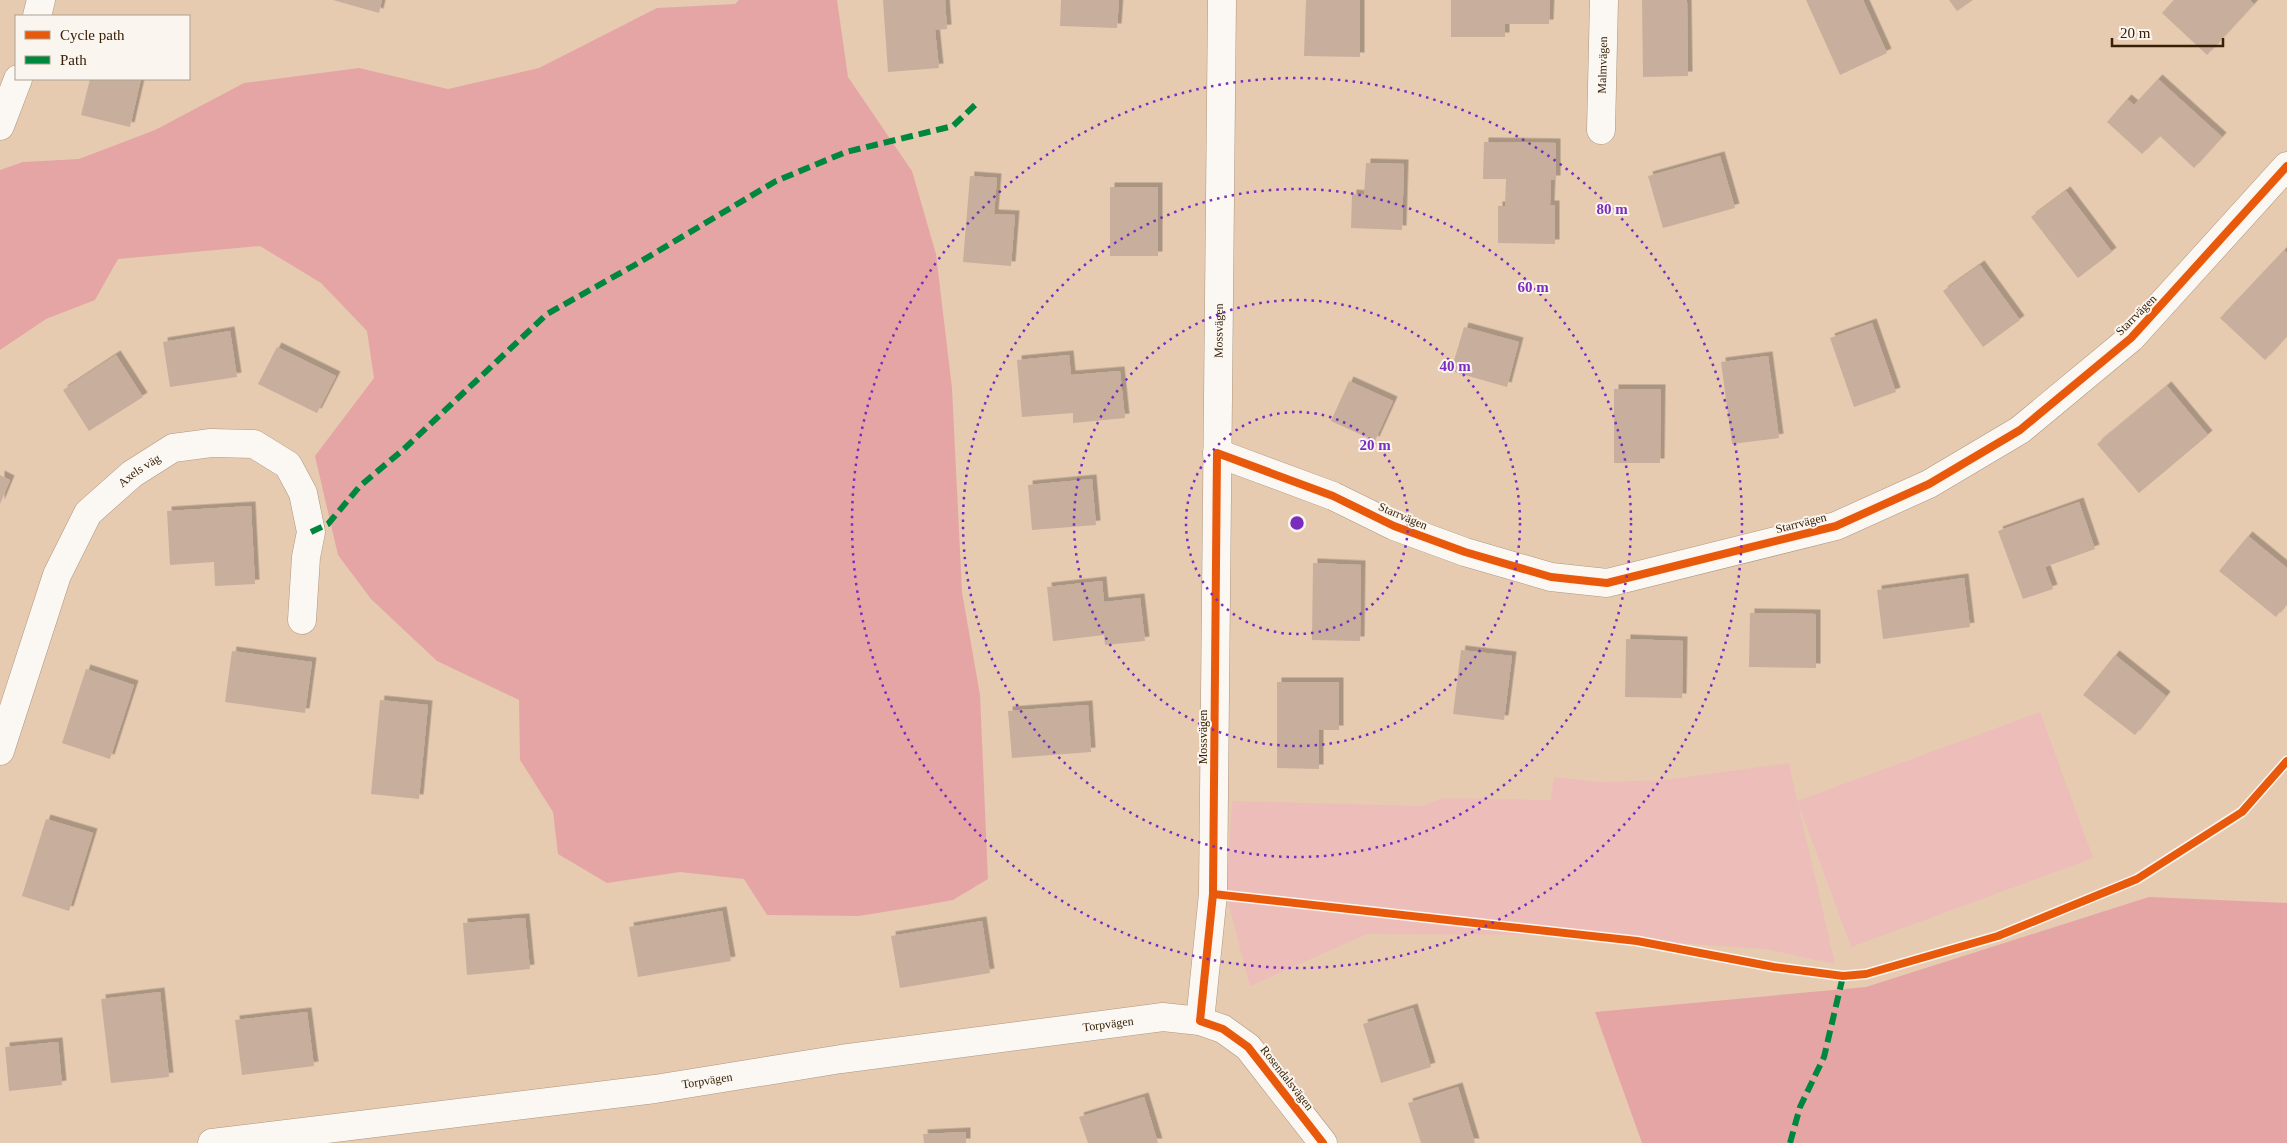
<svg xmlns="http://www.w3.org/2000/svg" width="2287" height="1143" viewBox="0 0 2287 1143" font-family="'Times New Roman',serif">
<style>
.green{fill:#edbdb9}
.forest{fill:#e6a5a5}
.building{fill:#c8ae9c;filter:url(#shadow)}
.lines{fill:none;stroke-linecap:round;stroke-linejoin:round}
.street-casing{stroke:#ad967e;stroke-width:29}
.street{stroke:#fbf7f3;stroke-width:28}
.quiet{stroke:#00873e;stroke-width:6;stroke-dasharray:12 6;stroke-linecap:butt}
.cycleway-casing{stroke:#fbf5ef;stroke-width:11}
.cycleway{stroke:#e8590c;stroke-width:8}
.ring{fill:none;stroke:#7b2cbf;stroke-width:2.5;stroke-dasharray:2.5 5}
.labels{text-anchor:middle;stroke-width:4;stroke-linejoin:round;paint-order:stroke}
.street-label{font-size:12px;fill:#372005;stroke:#fbf5ef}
.centre{fill:#7b2cbf;stroke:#fbf5ef;stroke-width:2.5}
.ring-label{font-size:15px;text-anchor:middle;font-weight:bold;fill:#7b2cbf;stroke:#fbf5ef;stroke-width:4;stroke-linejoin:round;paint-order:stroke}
</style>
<defs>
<filter id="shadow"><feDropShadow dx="4.5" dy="-4.5" stdDeviation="0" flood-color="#0004"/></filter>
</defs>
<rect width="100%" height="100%" fill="#e6cbb1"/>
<!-- green -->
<polygon class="green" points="2040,712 2093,858 1851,947 1798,803 1835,964 1765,949 1558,935 1367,934 1250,986 1226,895 1232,801 1423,806 1442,798 1551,800 1554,777 1601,782 1665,780 1789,763 1797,801"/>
<!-- forest -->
<g class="forest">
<polygon points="739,0 837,0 848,77 912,171 936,254 952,388 962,592 980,695 988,879 953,900 920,906 859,916 767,915 744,879 680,872 607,883 558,854 553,812 520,760 519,700 437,661 371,599 338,555 315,456 374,378 367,331 321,283 260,246 118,259 95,300 46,319 0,350 0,170 23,162 79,159 155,130 244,83 359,68 448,89 539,68 657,8 735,4"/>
<polygon points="2149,897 2287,903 2287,1143 1642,1143 1595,1012 1866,987"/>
</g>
<!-- building -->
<g class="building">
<polygon points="333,0 382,0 379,13"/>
<polygon points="883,0 945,0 947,29 935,30 939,68 888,72"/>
<polygon points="1061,0 1119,0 1117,28 1060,26"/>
<polygon points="1306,0 1360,0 1360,57 1304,56"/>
<polygon points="1451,0 1550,0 1549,24 1505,24 1505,37 1451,37"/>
<polygon points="1642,0 1687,0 1688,76 1643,77"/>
<polygon points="1806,0 1863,0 1887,53 1840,75"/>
<polygon points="1949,0 1973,0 1957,11"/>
<polygon points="2174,0 2250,0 2254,4 2207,55 2162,13"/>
<polygon points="90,79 141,79 130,127 81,115"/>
<polygon points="2158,79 2222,137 2194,168 2160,136 2142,154 2107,122 2127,99 2134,105"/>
<polygon points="1484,142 1556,143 1556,180 1551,180 1550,205 1555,205 1555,244 1498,243 1498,206 1505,206 1506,179 1483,179"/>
<polygon points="1720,156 1735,208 1663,228 1648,176"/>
<polygon points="1366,163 1404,164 1402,230 1351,228 1352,194 1364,195"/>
<polygon points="970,176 997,178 994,214 1015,215 1011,266 963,262"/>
<rect x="1110" y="187" width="48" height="69"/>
<polygon points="2066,191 2112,252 2078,278 2031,217"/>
<polygon points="2284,250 2287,253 2287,336 2265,360 2220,318"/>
<polygon points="1980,265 2020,320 1983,347 1943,291"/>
<polygon points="1872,323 1896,392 1854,407 1830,338"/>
<polygon points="1464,327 1519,342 1507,387 1451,371"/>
<polygon points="230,331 237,377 170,387 163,342"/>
<polygon points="277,347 336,376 317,413 258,384"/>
<polygon points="116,355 143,397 89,431 63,390"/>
<polygon points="1069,355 1071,375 1120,371 1125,418 1073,423 1073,413 1022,417 1017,360"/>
<polygon points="1768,356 1779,438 1732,444 1721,362"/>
<polygon points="1349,381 1393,401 1375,441 1331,421"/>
<polygon points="2167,386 2208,435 2139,493 2097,444"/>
<polygon points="1614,389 1661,389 1660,463 1614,463"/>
<polygon points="0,475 10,480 0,504"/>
<polygon points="1092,479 1096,525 1032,530 1028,485"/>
<polygon points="2079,502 2095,549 2045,567 2053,589 2023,599 1998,531"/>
<polygon points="251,506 255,584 215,586 214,562 170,565 167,511"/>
<polygon points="2248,536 2287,568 2287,603 2276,617 2219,571"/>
<polygon points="1313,563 1361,565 1360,641 1312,640"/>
<polygon points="1964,578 1970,627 1883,639 1877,590"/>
<polygon points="1102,581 1104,602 1140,598 1145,641 1105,645 1104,635 1053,641 1047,587"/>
<polygon points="1750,613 1816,614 1816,668 1749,667"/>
<polygon points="1626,639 1683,641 1682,698 1625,697"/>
<polygon points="1461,650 1512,656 1504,720 1453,714"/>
<polygon points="232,651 312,662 305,713 225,702"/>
<polygon points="2115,655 2166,696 2135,735 2083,695"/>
<polygon points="86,669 134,685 110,759 62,743"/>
<polygon points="1277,682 1339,682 1339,730 1319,730 1319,769 1277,768"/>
<polygon points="380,700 428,705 419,799 371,794"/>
<polygon points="1088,705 1091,752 1012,758 1008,711"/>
<polygon points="46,819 93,833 69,911 22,896"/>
<polygon points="722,911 731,961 638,977 629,927"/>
<polygon points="525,918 530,969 467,975 463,923"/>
<polygon points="982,921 990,973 900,988 891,936"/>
<polygon points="160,992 169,1077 111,1083 101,999"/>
<polygon points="1413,1008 1431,1067 1381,1083 1363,1024"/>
<polygon points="307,1012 314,1066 242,1075 235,1020"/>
<polygon points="58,1042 62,1085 9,1091 5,1047"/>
<polygon points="1458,1087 1475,1143 1421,1143 1408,1103"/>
<polygon points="1144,1097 1158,1143 1088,1143 1079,1117"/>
<polygon points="966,1132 966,1143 924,1143 923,1134"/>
</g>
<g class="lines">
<defs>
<g id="street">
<polyline points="37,16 41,0"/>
<polyline points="0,126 18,79"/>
<path id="s1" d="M 1601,130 L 1604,0"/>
<polyline points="1217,453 1333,496 1394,526 1465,552 1551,577 1607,583 1836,526 1929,484 2020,430 2131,338 2287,166"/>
<path id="s2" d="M 0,751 L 57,575 L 88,513 L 132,474 L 173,448 L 211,443 L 254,444 L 288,465 L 303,493 L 311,532 L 306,557 L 302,620"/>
<path id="s3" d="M 1200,1021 L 1213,894 L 1222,0"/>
<path id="s4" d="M 212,1143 L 655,1089 L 841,1059 L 1163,1017 L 1200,1021 L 1223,1029 L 1248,1047 L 1323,1143"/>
</g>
</defs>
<!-- street casing -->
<use href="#street" class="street-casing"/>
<!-- street -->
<use href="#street" class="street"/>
<!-- quiet -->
<g class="quiet">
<polyline points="311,532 328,524 360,486 404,449 547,314 633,266 776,181 846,152 953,126 975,105"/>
<polyline points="1790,1143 1800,1107 1824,1057 1843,976"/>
</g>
<defs>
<g id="cycleway">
<polyline points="1213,894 1637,941 1774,967 1843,976 1866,974 1998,936 2137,879 2242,812 2287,761"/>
<polyline points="1323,1143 1248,1047 1223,1029 1200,1021 1213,894 1217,453 1333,496 1394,526 1465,552 1551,577 1607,583 1836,526 1929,484 2020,430 2131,338 2287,166"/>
</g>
</defs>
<!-- cycleway casing -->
<use href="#cycleway" class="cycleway-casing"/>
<!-- cycleway -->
<use href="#cycleway" class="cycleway"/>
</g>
<!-- distance rings -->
<g class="ring">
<circle cx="1297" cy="523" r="111"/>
<circle cx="1297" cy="523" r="223"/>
<circle cx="1297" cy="523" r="334"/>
<circle cx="1297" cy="523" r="445"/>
</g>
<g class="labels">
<!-- street labels -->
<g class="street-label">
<text dy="4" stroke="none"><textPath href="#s1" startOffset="65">Malmvägen</textPath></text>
<text transform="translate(2136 315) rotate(-45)" y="4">Starrvägen</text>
<text dy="4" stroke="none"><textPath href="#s3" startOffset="691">Mossvägen</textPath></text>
<text dy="4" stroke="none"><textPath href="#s2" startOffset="321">Axels väg</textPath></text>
<text transform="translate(1403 516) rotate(23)" y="4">Starrvägen</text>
<text transform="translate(1801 523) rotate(-14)" y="4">Starrvägen</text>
<text transform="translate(1203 737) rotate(-90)" y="4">Mossvägen</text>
<text dy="4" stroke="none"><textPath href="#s4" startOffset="904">Torpvägen</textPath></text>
<text transform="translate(1287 1078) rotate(52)" y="4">Rosendalsvägen</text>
<text dy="4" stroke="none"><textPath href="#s4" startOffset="499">Torpvägen</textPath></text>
</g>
</g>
<circle cx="1297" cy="523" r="8" class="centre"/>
<g class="ring-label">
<text x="1612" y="214">80 m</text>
<text x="1533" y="292">60 m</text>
<text x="1455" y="371">40 m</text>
<text x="1375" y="450">20 m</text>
</g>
<!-- legend -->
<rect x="15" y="15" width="175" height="65" fill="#fbf5ef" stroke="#ada091"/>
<rect x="25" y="31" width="25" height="8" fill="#e8590c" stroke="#ada091"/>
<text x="60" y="40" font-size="15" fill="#372005">Cycle path</text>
<rect x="25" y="56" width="25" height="8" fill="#00873e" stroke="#ada091"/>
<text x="60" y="65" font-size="15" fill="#372005">Path</text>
<!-- scale -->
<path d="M2112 38v8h111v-8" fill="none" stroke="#372005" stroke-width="2.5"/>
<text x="2120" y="38" font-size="15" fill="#372005" stroke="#fbf5ef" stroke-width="4" paint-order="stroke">20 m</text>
</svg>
